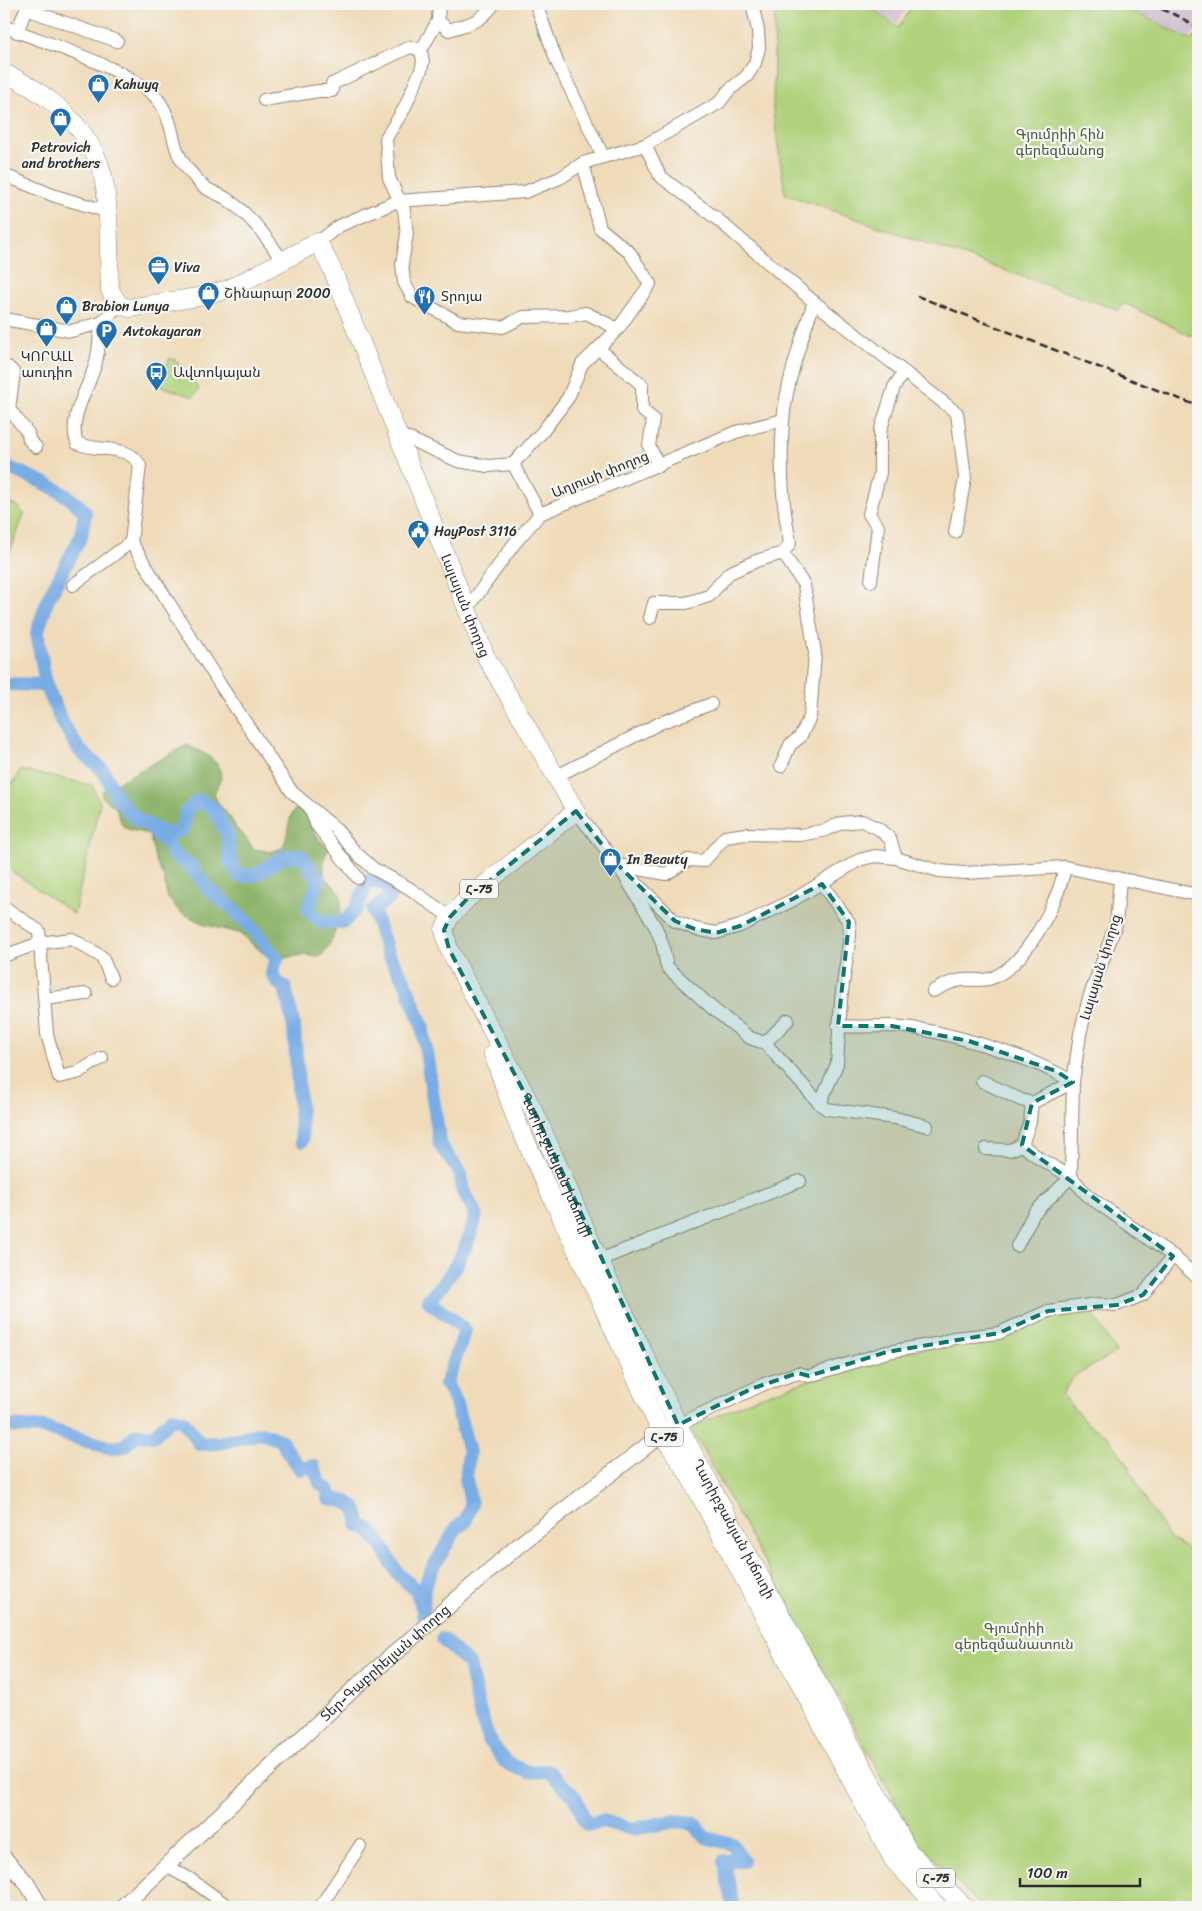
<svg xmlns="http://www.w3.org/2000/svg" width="1202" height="1911" viewBox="0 0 1202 1911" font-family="Sriracha,'Noto Sans Armenian',sans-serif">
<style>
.industrial{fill:#cfbdce}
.green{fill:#b0d27b;stroke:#6e7e53}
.forest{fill:#8cb46b;stroke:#5c704b}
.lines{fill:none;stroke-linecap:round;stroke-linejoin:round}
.river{stroke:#78ace5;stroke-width:14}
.minor-casing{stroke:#8e8372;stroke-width:14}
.major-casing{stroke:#8e8372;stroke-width:17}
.highway-casing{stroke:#8e8372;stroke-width:19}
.minor{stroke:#fff;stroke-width:12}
.major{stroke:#fff;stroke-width:15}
.highway{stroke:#fff;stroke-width:18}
.rail{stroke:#2b2b2b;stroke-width:2.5;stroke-dasharray:8 4;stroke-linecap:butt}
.marked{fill:#0f766e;fill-opacity:0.2;stroke:#0f766e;stroke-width:4;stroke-dasharray:10 6;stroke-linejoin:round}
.labels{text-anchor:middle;stroke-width:4.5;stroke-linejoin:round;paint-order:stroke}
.shield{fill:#f6f6f2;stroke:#686867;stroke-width:1}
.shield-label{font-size:12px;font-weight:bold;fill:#2b2b2b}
.poi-label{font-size:14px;fill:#2b2b2b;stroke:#f6f6f2;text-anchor:start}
.park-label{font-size:14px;fill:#4c553f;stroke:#f6f6f2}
.street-label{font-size:14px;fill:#2b2b2b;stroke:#f6f6f2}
</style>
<rect width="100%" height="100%" fill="#f6f6f2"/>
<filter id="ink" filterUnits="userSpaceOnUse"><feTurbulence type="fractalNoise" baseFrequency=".02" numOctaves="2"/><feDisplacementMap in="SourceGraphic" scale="10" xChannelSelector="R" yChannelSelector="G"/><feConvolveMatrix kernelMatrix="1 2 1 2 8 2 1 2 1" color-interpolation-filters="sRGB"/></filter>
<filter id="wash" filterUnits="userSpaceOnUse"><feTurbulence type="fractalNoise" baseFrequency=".0096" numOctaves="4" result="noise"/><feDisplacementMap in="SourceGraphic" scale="20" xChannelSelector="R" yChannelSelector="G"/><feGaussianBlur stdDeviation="1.12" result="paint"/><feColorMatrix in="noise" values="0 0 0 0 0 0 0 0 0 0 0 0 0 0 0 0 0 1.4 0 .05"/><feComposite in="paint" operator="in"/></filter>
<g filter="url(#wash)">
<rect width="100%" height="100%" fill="#f0dbb9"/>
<!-- industrial -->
<g class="industrial">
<polygon points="868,4 909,4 896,25"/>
<polygon points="1120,4 1187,4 1198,16 1198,26 1190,38"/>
</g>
<!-- green -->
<g class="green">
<polygon points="775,4 866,4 898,28 914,4 1118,4 1192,40 1198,34 1198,328 1191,336 1124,303 1118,310 785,194 773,111"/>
<polygon points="170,358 177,361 199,389 193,397 158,385"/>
<polygon points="4,502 18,506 24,514 4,569"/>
<polygon points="20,770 92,785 100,803 74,914 4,866 4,781 14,783"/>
<polygon points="1092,1312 1116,1352 1072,1378 1062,1395 1088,1424 1108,1437 1128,1464 1141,1492 1170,1539 1198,1555 1198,1907 982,1907 918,1843 691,1428 753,1399 887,1354 1002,1338 1062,1313"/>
</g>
<!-- forest -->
<path class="forest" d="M 187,745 C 202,752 225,761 220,782 C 218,787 213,791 215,796 C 219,809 233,816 236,829 L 241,832 L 254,849 L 271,852 L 282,848 C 291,837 285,801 305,810 L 319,840 L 328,848 L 324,859 L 324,876 C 328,883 337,886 340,894 C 345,909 332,947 320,957 L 303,955 L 277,959 L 263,953 L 239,933 L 206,925 L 180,912 L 167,897 L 164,878 L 156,862 L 149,834 L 127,829 L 122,825 L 116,808 L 102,797 L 102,791 Z"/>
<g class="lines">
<!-- river -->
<g class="river">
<path d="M 4,466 C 32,477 64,489 85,512 L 81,536 L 48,599 L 37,633 L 46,685 L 61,720 L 79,750 L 103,770 L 117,798 L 135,818 L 166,835 L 183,829 L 186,812 L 199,800 L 214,809 L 227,834 L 230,860 L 239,876 L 255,875 L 283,857 L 301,855 L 319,880 L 308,909 L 320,922 L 344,922 L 357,907 L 368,881 L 386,884 L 390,897 L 373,910 L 388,954 L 405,982 L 422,1025 L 440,1145 L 461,1174 L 462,1189 L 476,1214 C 469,1246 452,1278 428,1300 C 440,1312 454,1318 465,1331 L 446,1384 L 455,1400 L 469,1452 L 466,1478 L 471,1505 L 465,1522 L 457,1527 L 432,1569 L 424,1587 L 423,1613"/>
<polyline points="4,684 46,685"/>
<polyline points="155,833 167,843 174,856 190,866 209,890 231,907 254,930 277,959 272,973 278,983 285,987 294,1028 302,1141"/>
<path d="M 4,1426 L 44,1428 L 111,1448 L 124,1446 L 137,1434 L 153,1436 L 172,1418 L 183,1421 L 200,1444 L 219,1443 L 261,1433 L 282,1441 C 286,1454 295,1458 300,1469 L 313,1466 L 320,1483 L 329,1490 L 328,1498 C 347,1500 361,1505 358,1526 L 368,1528 L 383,1548 L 398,1574 L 417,1591 L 421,1606"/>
<polyline points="442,1639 469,1664 479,1710 489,1740 506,1763 528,1772 548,1771 575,1797 587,1825 603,1821 632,1829 676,1821 694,1823 705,1837 732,1844 743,1861 724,1861 733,1907"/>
</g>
</g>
</g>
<g filter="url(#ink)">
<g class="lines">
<defs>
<g id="minor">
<polyline points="439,4 438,21 421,50 423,62 421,70 404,109 386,138 389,178 404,210 407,234 402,264 404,282 412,297 458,322 503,327 523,317 569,316 586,313 618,329"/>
<polyline points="536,4 557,62 603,156"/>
<polyline points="26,9 117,41"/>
<path d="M 438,21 L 449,30 C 473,22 478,24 494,4"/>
<path d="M 4,26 C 41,42 142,72 161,104 C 171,120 171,131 176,147 C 180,162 191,173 201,184 C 208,192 219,193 227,199 C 250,215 268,238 282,261"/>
<polyline points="17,32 28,4"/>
<polyline points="264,100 318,91 332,91 332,84 410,47 421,50"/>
<polyline points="645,145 660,176 717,219 814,302 957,413 965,478 955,532"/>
<polyline points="4,175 55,196 106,211"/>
<polyline points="318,242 339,226 398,201 525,192 560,178 583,163 645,145 719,103 729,90 747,76 755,63 759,48 758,30 752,4"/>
<polyline points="4,319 71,331 101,323 119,305"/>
<path d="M 101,323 C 100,336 99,349 96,362 C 90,387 67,417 77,443 C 98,453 127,443 140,465 L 131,542 L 221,686 L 292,792 L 335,828 L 356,853 L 374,869 L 409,888 L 450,917"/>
<polyline points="599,349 642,385 642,410 653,419 649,446 659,466"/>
<polyline points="4,367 8,367 14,373 9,409 28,433 29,440 36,447"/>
<polyline points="396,433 458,461 488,466 513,464 543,431 568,398 582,364 618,329 650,284 630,253 600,228 583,163"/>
<polyline points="513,464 540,514"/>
<polyline points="871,581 878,527 869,514 880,473 880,432 894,387 904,372"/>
<polyline points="73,585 131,542"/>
<polyline points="467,609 514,544 540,514 736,432 783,420"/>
<path d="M 650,618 L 654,603 L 686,603 L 709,596 L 729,573 L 756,561 L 783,553 L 790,543 C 782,504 780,461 783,421 C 786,383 802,338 814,302"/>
<polyline points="781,766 790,745 800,737 810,717 815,653 804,585 783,553"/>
<polyline points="555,777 660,723 711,704"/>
<polyline points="310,808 316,824 358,878"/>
<polyline points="576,811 618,865 675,921 695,929 716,933 740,926 793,900 859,860 875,856 896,858 939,871 964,873 1065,867 1198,895"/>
<polyline points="896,858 890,839 879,829 862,821 841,823 826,830 801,835 746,834 725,837 704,861 688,860 666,874 618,865 656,928 662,943 667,967 712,1008 750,1038 765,1043 820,1104 827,1109 895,1118 927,1126"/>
<polyline points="1120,880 1116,924 1089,998 1080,1034 1073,1082 1071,1177 1088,1196 1173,1256 1198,1278"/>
<polyline points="4,907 39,931 47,1034 59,1077 77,1073 102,1058"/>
<polyline points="4,956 39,943 72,939 102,957 111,978"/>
<path d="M 933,991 C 942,986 952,981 962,980 C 971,979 981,981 989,979 C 1025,968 1059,901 1065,867"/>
<polyline points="44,999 86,994"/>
<path d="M 838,1026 C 856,1027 874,1026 891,1026 C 939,1028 1033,1057 1073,1082"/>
<polyline points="765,1043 788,1020"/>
<polyline points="982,1081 1021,1100 1032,1103"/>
<polyline points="820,1104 837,1064 841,999 850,935 849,922 822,884"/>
<polyline points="986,1149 1010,1150 1022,1145 1030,1121 1032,1103 1073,1082"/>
<polyline points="1017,1246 1034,1213 1071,1177 1040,1159 1022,1145"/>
<polyline points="599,1260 800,1181"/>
<polyline points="678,1425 764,1384 798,1373 809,1376 887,1352 941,1343 953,1338 999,1333 1048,1311 1096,1304 1117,1305 1143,1295 1173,1256"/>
<polyline points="166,1866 190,1879 229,1907"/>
<polyline points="320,1907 360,1846"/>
</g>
<g id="major">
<polyline points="4,1858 26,1882 41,1907"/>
<path id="s1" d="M 122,1907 L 358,1685 L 519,1545 L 662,1434 L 678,1425"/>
</g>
<g id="highway">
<path id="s2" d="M 4,73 C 42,90 78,118 96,156 C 112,188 108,254 110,290 L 119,305 L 129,308 L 198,297 L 229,289 L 318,242 L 332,269 L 486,657 L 576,811 L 467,899 L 450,917 L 444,930 L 449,949 L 537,1117 L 599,1260 L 678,1425 L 909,1852 L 965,1907"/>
<polyline points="493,1054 517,1122 662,1434 689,1475 894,1861 938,1907"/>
</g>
</defs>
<!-- minor casing -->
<use href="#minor" class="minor-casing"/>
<!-- major casing -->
<use href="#major" class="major-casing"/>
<!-- highway casing -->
<use href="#highway" class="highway-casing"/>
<!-- minor -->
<use href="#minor" class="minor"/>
<!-- major -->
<use href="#major" class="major"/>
<!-- highway -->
<use href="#highway" class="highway"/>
<!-- rail -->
<g class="rail">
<polyline points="1150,4 1180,17 1198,28"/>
<polyline points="917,296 1198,406"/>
</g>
</g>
</g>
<!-- marked area -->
<path class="marked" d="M 576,811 L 618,865 L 675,921 L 695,929 L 716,933 L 740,926 L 822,884 L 849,922 L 838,1026 L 892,1026 L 969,1041 L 1056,1071 L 1073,1082 L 1032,1103 L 1022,1145 L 1173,1256 L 1143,1295 L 1117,1305 L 1048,1311 L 999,1333 L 887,1352 L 809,1376 L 798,1373 L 751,1389 L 678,1425 L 537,1117 L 449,949 L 444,930 L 450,917 L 467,899 Z"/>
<!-- icons -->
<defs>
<symbol id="shop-pin" viewBox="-11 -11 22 30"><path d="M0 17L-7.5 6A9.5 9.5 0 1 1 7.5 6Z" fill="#1f6fb2" stroke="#f6f6f2"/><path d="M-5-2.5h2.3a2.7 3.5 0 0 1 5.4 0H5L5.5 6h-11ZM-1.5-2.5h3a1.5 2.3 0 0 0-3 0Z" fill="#fff"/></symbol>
<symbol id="office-pin" viewBox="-11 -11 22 30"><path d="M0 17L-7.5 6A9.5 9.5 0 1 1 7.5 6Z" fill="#1f6fb2" stroke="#f6f6f2"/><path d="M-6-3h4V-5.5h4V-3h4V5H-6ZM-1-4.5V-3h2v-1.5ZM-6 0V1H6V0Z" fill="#fff"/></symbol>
<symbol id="restaurant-pin" viewBox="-11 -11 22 30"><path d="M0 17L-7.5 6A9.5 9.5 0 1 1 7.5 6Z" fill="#1f6fb2" stroke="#f6f6f2"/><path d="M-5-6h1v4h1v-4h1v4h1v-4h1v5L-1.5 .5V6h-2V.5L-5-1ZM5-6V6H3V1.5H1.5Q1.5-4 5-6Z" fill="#fff"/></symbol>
<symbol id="parking-pin" viewBox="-11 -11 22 30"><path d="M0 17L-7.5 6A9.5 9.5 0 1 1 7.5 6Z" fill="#1f6fb2" stroke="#f6f6f2"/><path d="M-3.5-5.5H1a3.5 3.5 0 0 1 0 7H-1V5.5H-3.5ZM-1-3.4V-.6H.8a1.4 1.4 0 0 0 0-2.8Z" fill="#fff"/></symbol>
<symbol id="bus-pin" viewBox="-11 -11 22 30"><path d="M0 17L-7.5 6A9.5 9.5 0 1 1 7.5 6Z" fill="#1f6fb2" stroke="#f6f6f2"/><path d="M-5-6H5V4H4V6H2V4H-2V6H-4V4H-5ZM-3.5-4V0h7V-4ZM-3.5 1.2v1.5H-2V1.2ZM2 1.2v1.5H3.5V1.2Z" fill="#fff"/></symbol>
<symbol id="civic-pin" viewBox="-11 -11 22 30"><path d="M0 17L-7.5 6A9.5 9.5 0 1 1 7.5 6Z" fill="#1f6fb2" stroke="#f6f6f2"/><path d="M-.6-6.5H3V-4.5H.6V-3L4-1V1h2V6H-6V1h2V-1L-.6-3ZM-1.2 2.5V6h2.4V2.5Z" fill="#fff"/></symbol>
</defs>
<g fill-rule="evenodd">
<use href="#shop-pin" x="86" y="72" width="25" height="34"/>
<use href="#shop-pin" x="48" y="106" width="25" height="34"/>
<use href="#office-pin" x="146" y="254" width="25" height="34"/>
<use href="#shop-pin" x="196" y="280" width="25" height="34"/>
<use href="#restaurant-pin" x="412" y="284" width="25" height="34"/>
<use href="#shop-pin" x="54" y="294" width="25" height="34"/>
<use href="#shop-pin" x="34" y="316" width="25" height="34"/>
<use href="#parking-pin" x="94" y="318" width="25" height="34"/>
<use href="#bus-pin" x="144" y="360" width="25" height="34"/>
<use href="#civic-pin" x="406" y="518" width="25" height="34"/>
<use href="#shop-pin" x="598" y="846" width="25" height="34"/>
</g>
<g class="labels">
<!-- shield labels -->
<g class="shield">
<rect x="460" y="879.5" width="38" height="19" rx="4"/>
<rect x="645" y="1427.5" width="38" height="19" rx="4"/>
<rect x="917" y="1868.5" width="38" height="19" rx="4"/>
</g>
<g class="shield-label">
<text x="479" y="893">Հ-75</text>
<text x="664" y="1441">Հ-75</text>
<text x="936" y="1882">Հ-75</text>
</g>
<!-- poi labels -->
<g class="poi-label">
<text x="114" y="89">Kahuyq</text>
<text x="61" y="152" text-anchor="middle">Petrovich<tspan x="61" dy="16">and brothers</tspan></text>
<text x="174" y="272">Viva</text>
<text x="224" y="298">Շինարար 2000</text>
<text x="441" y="301">Տրոյա</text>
<text x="82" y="311">Brabion Lunya</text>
<text x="123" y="336">Avtokayaran</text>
<text x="47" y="361" text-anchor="middle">ԿՈՐԱԼԼ<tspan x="47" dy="16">աուդիո</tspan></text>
<text x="173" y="377">Ավտոկայան</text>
<text x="434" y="536">HayPost 3116</text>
<text x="627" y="864">In Beauty</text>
</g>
<!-- park labels -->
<g class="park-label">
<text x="1060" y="139">Գյումրիի հին<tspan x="1060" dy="16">գերեզմանոց</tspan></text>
<text x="1014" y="1633">Գյումրիի<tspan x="1014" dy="16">գերեզմանատուն</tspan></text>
</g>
<!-- street labels -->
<g class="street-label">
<text transform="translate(600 474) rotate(-22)" y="5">Աղյուսի փողոց</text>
<text dy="5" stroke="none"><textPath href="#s2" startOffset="885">Լալայան փողոց</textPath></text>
<text transform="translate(1100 967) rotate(-73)" y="5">Լալայան փողոց</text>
<text dy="5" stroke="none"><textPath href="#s2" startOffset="1559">Ղարիբջանյան խճուղի</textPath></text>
<text dy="5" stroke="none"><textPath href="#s2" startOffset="1964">Ղարիբջանյան խճուղի</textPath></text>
<text dy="5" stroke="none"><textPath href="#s1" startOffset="359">Տեր-Գաբրիելյան փողոց</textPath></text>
</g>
</g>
<!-- margin -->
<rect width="1202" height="1911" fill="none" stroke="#f6f6f2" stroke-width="20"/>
<!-- scale -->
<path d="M1020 1878v8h120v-8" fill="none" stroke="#2b2b2b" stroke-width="2.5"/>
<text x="1027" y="1878" font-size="15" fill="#2b2b2b" stroke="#f6f6f2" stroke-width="4" paint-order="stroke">100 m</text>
</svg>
